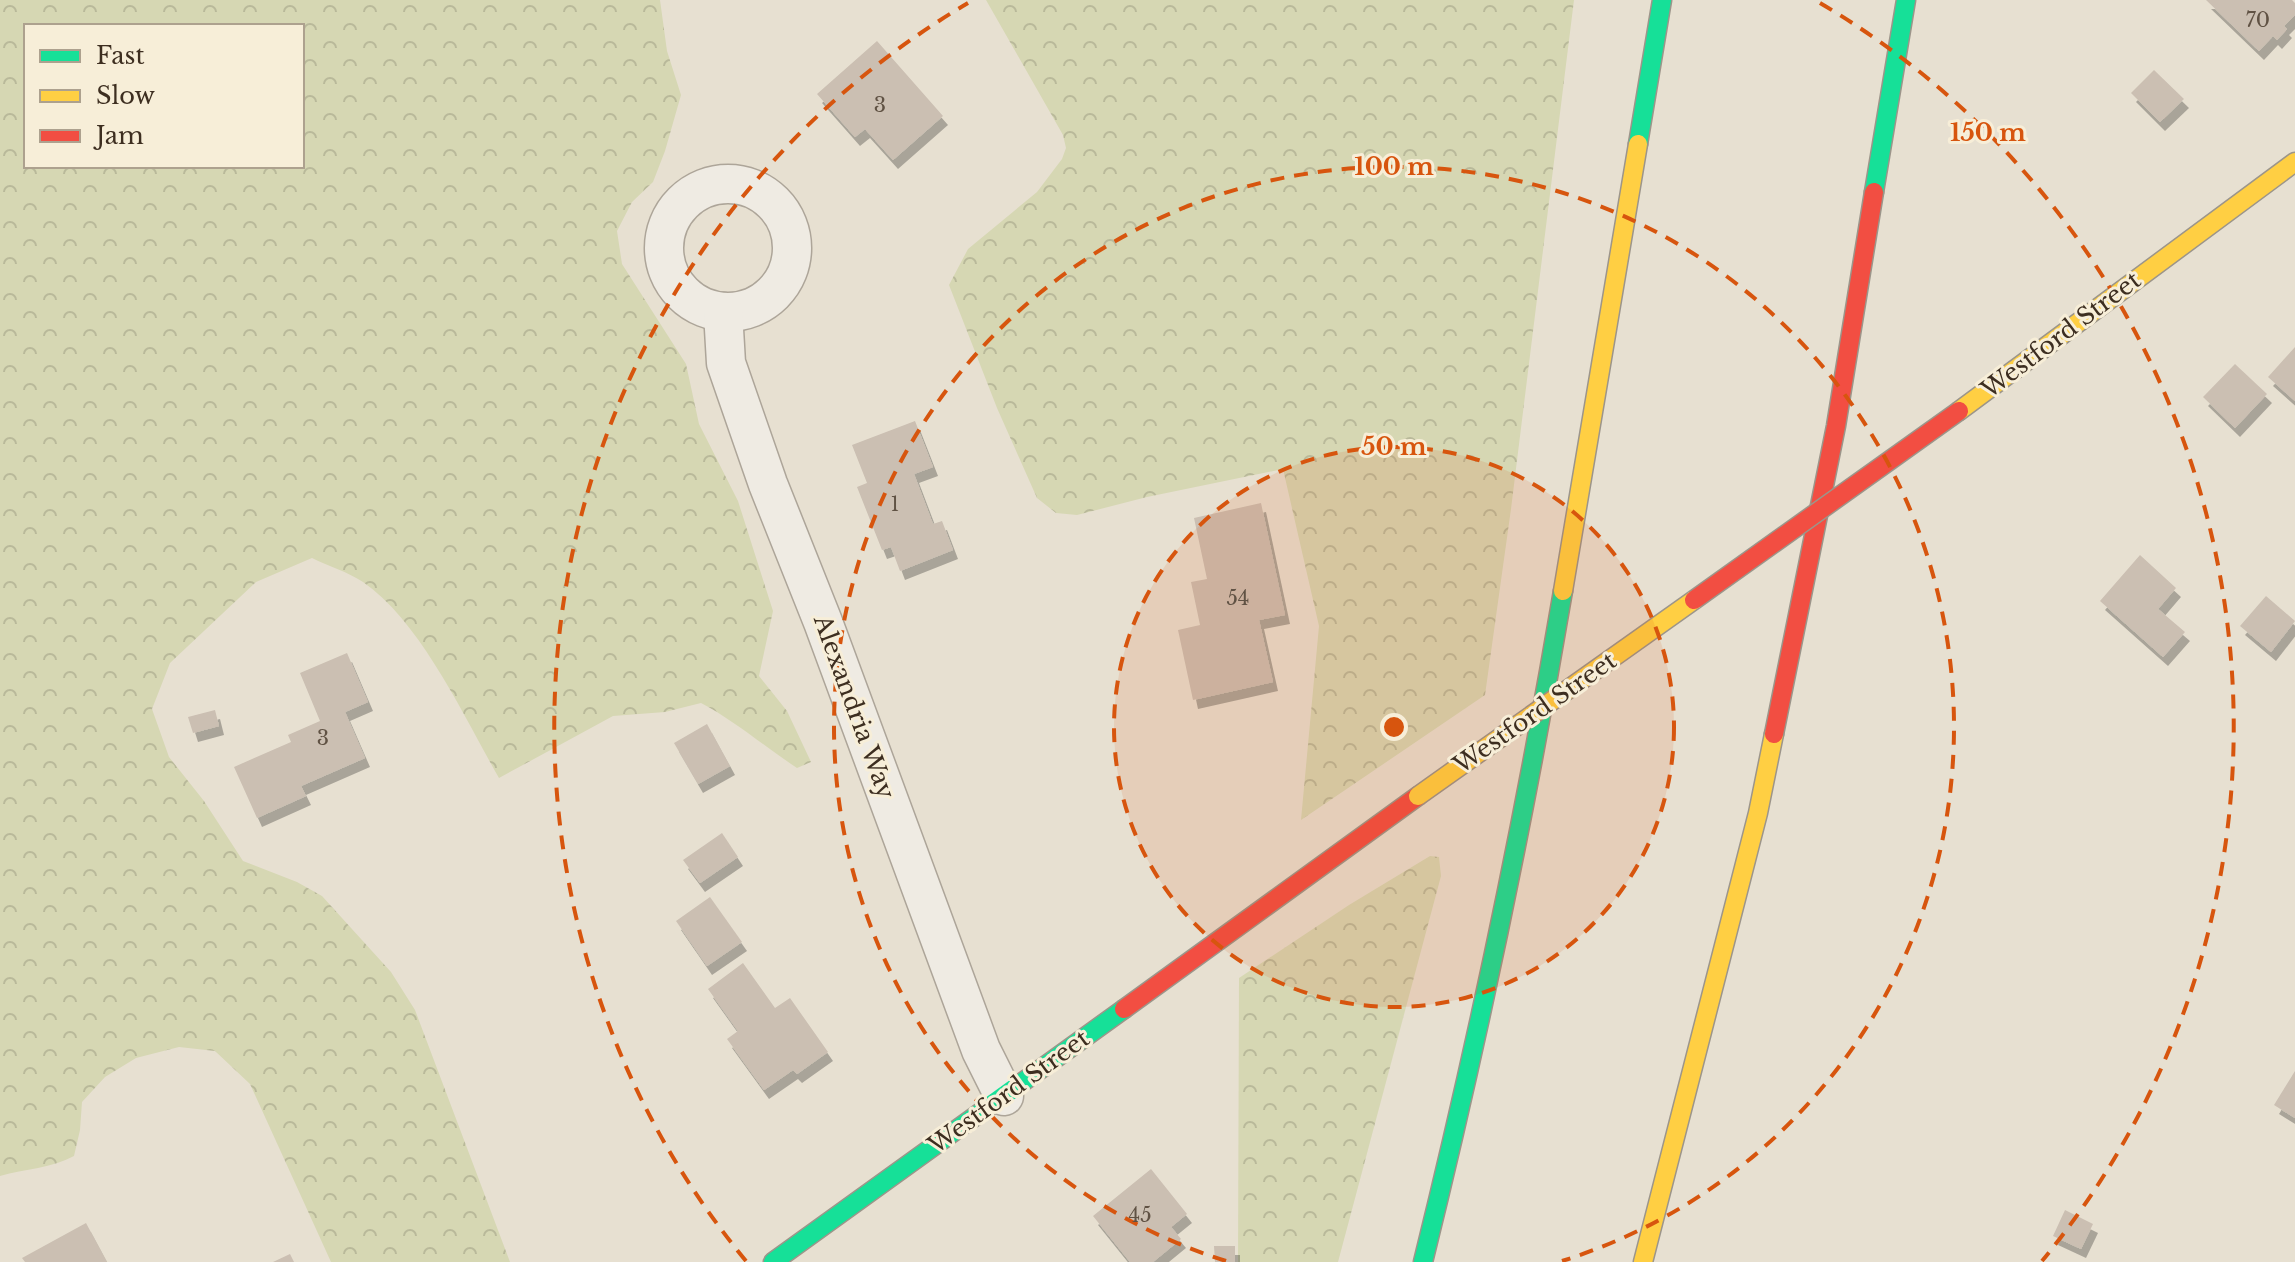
<svg xmlns="http://www.w3.org/2000/svg" width="2295" height="1262" viewBox="0 0 2295 1262" font-family="'Libre Baskerville',serif">
<style>
.forest{fill:url(#forest-crowns);fill-rule:evenodd}
.building{fill:#cbbfb2;filter:url(#shadow)}
.lines{fill:none;stroke-linecap:round;stroke-linejoin:round}
.street-casing{stroke:#ada599;stroke-width:41}
.fast-casing{stroke:#9c958a;stroke-width:21}
.slow-casing{stroke:#9c958a;stroke-width:21}
.jam-casing{stroke:#9c958a;stroke-width:21}
.street{stroke:#efebe3;stroke-width:38}
.fast{stroke:#16e098;stroke-width:18}
.slow{stroke:#ffcf43;stroke-width:18}
.jam{stroke:#f24e42;stroke-width:18}
.slow-bridge-casing{stroke:#9c958a;stroke-width:21;stroke-linecap:butt}
.jam-bridge-casing{stroke:#9c958a;stroke-width:21;stroke-linecap:butt}
.slow-bridge{stroke:#ffcf43;stroke-width:18}
.jam-bridge{stroke:#f24e42;stroke-width:18}
.ring{fill:none;stroke:#d7550e;stroke-width:4;stroke-dasharray:14 10}
.labels{text-anchor:middle;stroke-width:6;stroke-linejoin:round;paint-order:stroke}
.number-label{font-size:20px;fill:#605244}
.street-label{font-size:24px;fill:#3d2e20;stroke:#f7eed8}
.centre{fill:#d7550e;stroke:#f7eed8;stroke-width:4}
.ring-label{font-size:24px;text-anchor:middle;font-weight:bold;fill:#d7550e;stroke:#f7eed8;stroke-width:6;stroke-linejoin:round;paint-order:stroke}
</style>
<defs>
<pattern id="forest-crowns" width="20" height="18" patternUnits="userSpaceOnUse" patternTransform="scale(2)"><rect width="20" height="18" fill="#d6d7b3"/><path d="M2 6a3 3 0 1 1 6 0M12 15a3 3 0 1 1 6 0" fill="none" stroke="#b9b99a"/></pattern>
<filter id="shadow"><feDropShadow dx="5" dy="9" stdDeviation="0" flood-color="#0004"/></filter>
</defs>
<rect width="100%" height="100%" fill="#e7e0d1"/>
<!-- forest -->
<g class="forest">
<path d="M 0,0 L 660,0 L 667,51 L 681,95 L 665,151 L 653,182 L 632,202 L 617,231 L 622,264 L 686,364 L 699,424 L 738,501 L 773,611 L 759,676 L 787,711 L 811,762 L 797,768 C 765,747 735,721 701,703 L 665,712 L 613,716 L 499,778 C 464,717 421,622 363,582 C 348,572 328,566 312,558 L 256,582 L 170,663 L 152,709 L 169,757 L 204,801 L 243,861 L 297,882 L 322,896 L 391,972 L 415,1010 L 510,1262 L 331,1262 L 250,1084 L 215,1051 L 179,1047 L 136,1058 L 105,1077 L 82,1102 L 80,1130 L 74,1156 C 52,1168 25,1169 0,1176 ZM 26,26 L 302,26 L 302,166 L 26,166 Z"/>
<polygon points="986,0 1574,0 1511,509 1485,695 1301,820 1319,626 1283,469 1147,497 1077,515 1056,513 1037,498 997,408 949,285 968,249 1037,192 1062,159 1066,148 1063,135"/>
<polygon points="1430,856 1439,857 1441,876 1338,1262 1238,1262 1239,978 1349,905"/>
</g>
<!-- building -->
<g class="building">
<polygon points="2206,0 2292,0 2295,3 2295,15 2284,26 2287,29 2277,40 2273,36 2259,51"/>
<polygon points="877,41 943,116 893,160 865,129 855,137 817,94"/>
<polygon points="2154,70 2184,99 2160,122 2131,93"/>
<polygon points="2295,347 2295,401 2268,377"/>
<polygon points="2235,364 2267,394 2235,428 2203,397"/>
<polygon points="915,421 933,467 914,474 933,524 942,521 953,550 900,571 891,547 882,550 857,487 867,483 852,445"/>
<polygon points="1261,503 1285,615 1259,620 1273,682 1193,700 1178,630 1200,625 1191,582 1207,579 1194,518"/>
<polygon points="2140,555 2176,588 2158,609 2185,632 2163,657 2100,601"/>
<polygon points="2266,596 2295,621 2271,652 2240,626"/>
<polygon points="347,653 368,702 345,712 365,758 301,786 306,796 257,818 234,767 291,742 288,735 320,721 300,673"/>
<polygon points="215,710 219,726 193,733 188,717"/>
<polygon points="707,724 730,766 698,784 674,743"/>
<polygon points="722,833 738,857 700,883 683,860"/>
<polygon points="710,897 742,942 707,966 676,921"/>
<polygon points="743,963 775,1008 790,998 828,1052 797,1074 793,1070 764,1090 727,1039 738,1031 708,989"/>
<polygon points="2295,1071 2295,1118 2274,1105"/>
<polygon points="1151,1169 1187,1214 1171,1227 1181,1239 1153,1262 1130,1262 1093,1216"/>
<polygon points="2065,1210 2093,1224 2081,1249 2053,1236"/>
<polygon points="86,1223 107,1262 25,1262 22,1258"/>
<polygon points="1214,1246 1235,1246 1235,1262 1215,1262"/>
<polygon points="290,1254 294,1262 273,1262"/>
</g>
<g class="lines">
<defs>
<g id="street">
<circle cx="728" cy="248" r="64"/>
<polyline points="723,312 726,363 768,484 823,622 981,1050 1004,1096"/>
</g>
<g id="fast">
<polyline points="1638,144 1662,0"/>
<polyline points="1874,192 1906,0"/>
<polyline points="773,1262 1124,1009"/>
<path d="M 1423,1262 C 1478,1040 1525,816 1563,591"/>
</g>
<g id="slow">
<polyline points="1959,411 2295,162"/>
<polyline points="1563,591 1638,144"/>
<polyline points="1643,1262 1758,813 1774,734"/>
</g>
<g id="jam">
<polyline points="1774,734 1836,426 1874,192"/>
<polyline points="1124,1009 1418,796"/>
</g>
</defs>
<!-- street casing -->
<use href="#street" class="street-casing"/>
<!-- fast casing -->
<use href="#fast" class="fast-casing"/>
<!-- slow casing -->
<use href="#slow" class="slow-casing"/>
<!-- jam casing -->
<use href="#jam" class="jam-casing"/>
<!-- street -->
<use href="#street" class="street"/>
<!-- fast -->
<use href="#fast" class="fast"/>
<!-- slow -->
<use href="#slow" class="slow"/>
<!-- jam -->
<use href="#jam" class="jam"/>
<defs>
<polyline id="slow-bridge" points="1418,796 1694,600"/>
<polyline id="jam-bridge" points="1694,600 1959,411"/>
</defs>
<!-- slow-bridge casing -->
<use href="#slow-bridge" class="slow-bridge-casing"/>
<!-- jam-bridge casing -->
<use href="#jam-bridge" class="jam-bridge-casing"/>
<!-- slow-bridge -->
<use href="#slow-bridge" class="slow-bridge"/>
<!-- jam-bridge -->
<use href="#jam-bridge" class="jam-bridge"/>
</g>
<!-- distance rings -->
<circle cx="1394" cy="727" r="280" fill="#d7550e" fill-opacity=".12"/>
<g class="ring">
<circle cx="1394" cy="727" r="280"/>
<path d="M1226 1261A560 560 0 1 1 1562 1261"/>
<path d="M746 1261A840 840 0 0 1 968 3M1820 3A840 840 0 0 1 2042 1261"/>
</g>
<g class="labels">
<!-- number labels -->
<g class="number-label">
<text x="2258" y="27">70</text>
<text x="880" y="112">3</text>
<text x="895" y="511">1</text>
<text x="1238" y="605">54</text>
<text x="323" y="745">3</text>
<text x="1140" y="1222">45</text>
</g>
<!-- street labels -->
<g class="street-label">
<text transform="translate(2061 335) rotate(-37)" y="8">Westford Street</text>
<text transform="translate(854 707) rotate(70)" y="8">Alexandria Way</text>
<text transform="translate(1535 713) rotate(-35)" y="8">Westford Street</text>
<text transform="translate(1009 1092) rotate(-36)" y="8">Westford Street</text>
</g>
</g>
<circle cx="1394" cy="727" r="12" class="centre"/>
<g class="ring-label">
<text x="1988" y="141">150 m</text>
<text x="1394" y="175">100 m</text>
<text x="1394" y="455">50 m</text>
</g>
<!-- legend -->
<rect x="24" y="24" width="280" height="144" fill="#f7eed8" stroke="#ada18e" stroke-width="2"/>
<rect x="40" y="50" width="40" height="12" fill="#16e098" stroke="#ada18e" stroke-width="2"/>
<text x="96" y="64" font-size="24" fill="#3d2e20">Fast</text>
<rect x="40" y="90" width="40" height="12" fill="#ffcf43" stroke="#ada18e" stroke-width="2"/>
<text x="96" y="104" font-size="24" fill="#3d2e20">Slow</text>
<rect x="40" y="130" width="40" height="12" fill="#f24e42" stroke="#ada18e" stroke-width="2"/>
<text x="96" y="144" font-size="24" fill="#3d2e20">Jam</text>
</svg>
